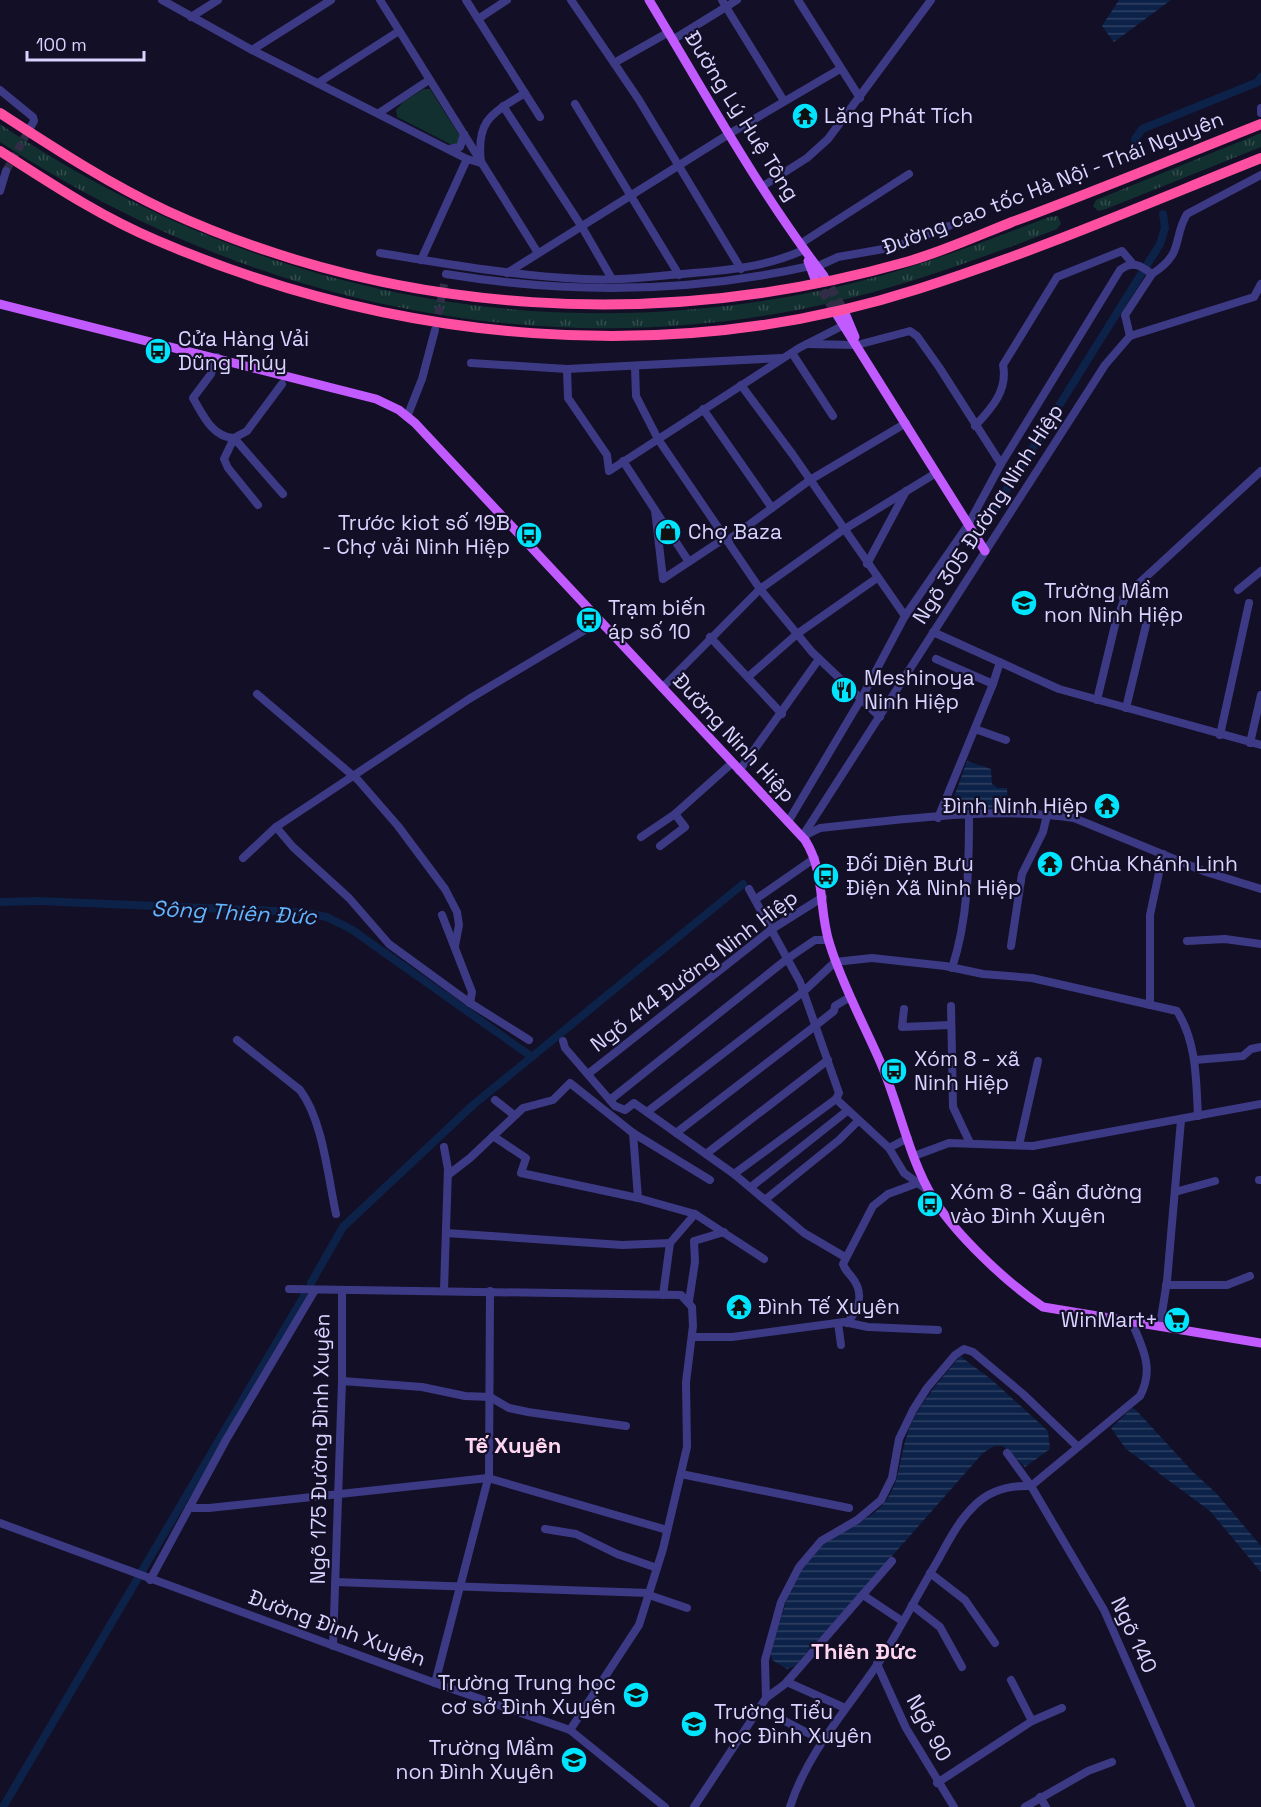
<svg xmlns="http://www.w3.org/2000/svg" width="1261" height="1807" viewBox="0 0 1261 1807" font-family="'Space Grotesk',sans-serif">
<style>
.grass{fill:url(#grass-tufts)}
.park{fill:#12302f}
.water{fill:url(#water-rules)}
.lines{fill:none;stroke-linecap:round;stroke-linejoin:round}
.canal{stroke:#0c2248;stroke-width:8}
.minor-tunnel{stroke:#312d47;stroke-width:8;stroke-dasharray:8 4;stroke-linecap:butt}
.major-tunnel{stroke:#312d47;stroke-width:9;stroke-dasharray:9 4.5;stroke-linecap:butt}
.minor{stroke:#3d3a85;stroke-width:8}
.major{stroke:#c25bff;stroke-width:9}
.highway{stroke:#ff4fa3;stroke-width:10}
.labels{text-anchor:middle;stroke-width:4.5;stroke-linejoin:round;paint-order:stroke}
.street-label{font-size:21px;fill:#d9d4ff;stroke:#130f26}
.poi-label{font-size:21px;fill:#d9d4ff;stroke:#130f26;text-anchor:start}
.water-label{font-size:22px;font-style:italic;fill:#62b6ff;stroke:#130f26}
.neighbourhood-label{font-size:22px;font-weight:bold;fill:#ffd6f0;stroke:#130f26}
</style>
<defs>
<pattern id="grass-tufts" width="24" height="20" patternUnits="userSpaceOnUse" patternTransform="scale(1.5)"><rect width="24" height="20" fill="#12302f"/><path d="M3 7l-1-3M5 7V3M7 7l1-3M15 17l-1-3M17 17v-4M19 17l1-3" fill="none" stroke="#344d4e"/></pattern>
<pattern id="water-rules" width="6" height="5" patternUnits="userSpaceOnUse" patternTransform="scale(1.5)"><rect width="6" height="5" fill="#0c2248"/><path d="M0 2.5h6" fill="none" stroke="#2f4163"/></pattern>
</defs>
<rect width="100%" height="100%" fill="#130f26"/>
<!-- grass -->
<g class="grass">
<path d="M 0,124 C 242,288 530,351 818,291 C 897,275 973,246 1049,217 L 1058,216 L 1061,224 L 1057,229 C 982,258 908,285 830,303 C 541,369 245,302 0,142 Z"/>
<polygon points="1261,133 1261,147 1106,209 1098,211 1093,206 1096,200"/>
</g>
<!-- park -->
<polygon class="park" points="424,89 430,89 461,138 460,143 452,145 397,117 396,110 404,101"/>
<!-- water -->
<g class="water">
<polygon points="1119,0 1171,0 1114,42 1102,26"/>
<polygon points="967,761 991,769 992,784 998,788 1007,788 1008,809 964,810 955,807 953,800"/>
<path d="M 960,1356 L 992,1380 L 1048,1431 L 1050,1449 L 1025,1467 L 1003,1446 L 994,1446 L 983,1453 L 795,1666 L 787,1669 L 772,1660 L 771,1653 C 782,1615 792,1565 827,1540 C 848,1525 875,1520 889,1496 C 900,1478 900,1455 907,1435 C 917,1404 941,1380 960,1356 Z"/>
<polygon points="1132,1408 1136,1410 1193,1472 1216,1493 1261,1546 1261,1572 1210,1511 1126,1449 1111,1428"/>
</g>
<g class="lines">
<!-- canal -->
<g class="canal">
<polyline points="1138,155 1135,139 1142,129 1258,82 1261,77"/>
<polyline points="987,521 1160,244 1165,228 1163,214"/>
<polyline points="0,902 39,901 299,912 327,917 351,929 532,1057"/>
<polyline points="311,1283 343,1227 473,1105 743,884"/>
<polyline points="3,1807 304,1296"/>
</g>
<!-- minor-tunnel -->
<g class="minor-tunnel">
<polyline points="6,171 30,128"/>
<polyline points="436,326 444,284"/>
</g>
<!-- major-tunnel -->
<g class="major-tunnel">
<polyline points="824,276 845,313"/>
<polyline points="815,279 837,315"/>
</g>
<!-- minor -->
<g class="minor">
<polyline points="162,0 252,50 467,159"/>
<polyline points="380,0 538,253"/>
<polyline points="466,0 540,117"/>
<polyline points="571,0 614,63 669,32"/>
<polyline points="722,0 726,7 737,0"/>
<polyline points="798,0 860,98"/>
<polyline points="191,17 218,0"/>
<polyline points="478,19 507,0"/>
<polyline points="674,39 726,7 784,101"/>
<polyline points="252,50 331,0"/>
<polyline points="614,63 639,100 741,269"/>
<polyline points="318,83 399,31"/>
<polyline points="0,90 33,117 34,121 30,128"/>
<polyline points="575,104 679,275"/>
<polyline points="503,106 582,227 612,279"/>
<polyline points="1261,108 1261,113"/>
<polyline points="379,113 429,80"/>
<polyline points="449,149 460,147 464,134"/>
<polyline points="763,186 807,158 828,139 931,0"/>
<polyline points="0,191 6,171"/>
<polyline points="800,244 909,174"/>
<path d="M 380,253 C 448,264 515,276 584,279 C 620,281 656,276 693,273 C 732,270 768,266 804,250"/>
<path d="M 421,260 L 467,159 L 481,163 C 476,120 491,114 525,93"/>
<polyline points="816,267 838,257 895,247 949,226"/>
<polyline points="507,273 729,134 840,69"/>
<path d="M 446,274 C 567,294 690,293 810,266"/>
<polyline points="1130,336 1125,315 1152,274"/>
<polyline points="807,344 857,345 910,331 917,336 939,367 1001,464"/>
<polyline points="792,353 833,416"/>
<path d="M 217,357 L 211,374 L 193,398 C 203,415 212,437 234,438 L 283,494"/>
<polyline points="471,363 567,369 781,358"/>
<polyline points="635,367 636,396 658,439 760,589 812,652 880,717"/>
<polyline points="567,369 568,398 607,455 609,471 799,348 846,324"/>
<polyline points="741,385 793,455 905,616"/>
<polyline points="703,409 772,508"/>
<polyline points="407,417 422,379 435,330"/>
<path d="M 975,426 C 992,408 1008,390 1003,365 L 1057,277 L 1122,251 L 1133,264"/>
<polyline points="623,461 655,510"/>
<polyline points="258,505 228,468 224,459 234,438 247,431 282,384"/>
<polyline points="727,541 810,480 906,423"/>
<polyline points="689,562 655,510 663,579 725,538"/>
<polyline points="867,564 906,491"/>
<polyline points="1238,590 1261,571"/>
<polyline points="1123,598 1261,471"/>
<polyline points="933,632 1059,689 1261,745"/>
<polyline points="710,637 782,714"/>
<polyline points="936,659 993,684 1000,662"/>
<polyline points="748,677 797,634 877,578"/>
<polyline points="662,688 760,589 843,530 936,473"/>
<polyline points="257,694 358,780 398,826 445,889 457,912 459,925 455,946"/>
<polyline points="1097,700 1115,625 1124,600"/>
<polyline points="1126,708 1146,625"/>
<polyline points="975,729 1006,740"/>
<polyline points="1220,735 1249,603"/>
<polyline points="1250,743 1261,695"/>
<polyline points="739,771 819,659"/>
<polyline points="938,818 993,684"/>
<path d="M 788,822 L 861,699 L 905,616 L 968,525 L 1001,464 L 1120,270 C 1133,260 1141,266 1152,274 C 1185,253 1172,239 1187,214 L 1261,175"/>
<polyline points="276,827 293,847 349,898 389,944 470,1003 529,1040"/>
<path d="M 806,835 L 820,828 C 896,820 999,806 1074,818 L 1206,872 L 1261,889"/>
<polyline points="641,837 675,814"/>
<polyline points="802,837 1105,365 1130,336 1254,297 1261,284"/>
<polyline points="660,846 685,827 675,814 732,763"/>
<polyline points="243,858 276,827 469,699 600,621"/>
<polyline points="749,889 800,982 839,1093 836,1099 889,1148 908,1138"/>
<polyline points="756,899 815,858"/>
<polyline points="442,915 472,992 470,1003"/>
<polyline points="1187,941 1225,939 1261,944"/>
<polyline points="1011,946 1022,874 1043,832 1047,815"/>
<path d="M 952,968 C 968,920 969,866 969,816"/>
<polyline points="1150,1005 1150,915 1163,854"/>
<polyline points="951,1006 953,1107 970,1143"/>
<polyline points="904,1009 902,1027 951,1025"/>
<path d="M 237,1040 L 300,1090 C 323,1120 328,1178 336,1214"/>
<polyline points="563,1041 565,1048 615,1106 625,1110 634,1103 734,1174 804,1233 845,1257"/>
<polyline points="1195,1060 1243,1056 1251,1049 1261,1047"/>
<polyline points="588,1074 772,929 823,897"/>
<polyline points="495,1100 514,1115"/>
<polyline points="610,1100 787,959 815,940 828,940"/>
<path d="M 647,1112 L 803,992 L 835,962 L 872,958 L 945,966 L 983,974 L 1032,978 L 1177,1011 C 1197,1043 1196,1080 1198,1116"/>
<polyline points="633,1133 638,1198"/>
<polyline points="676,1133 815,1026 834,1011 835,1006 850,997"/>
<polyline points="493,1136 526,1158 521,1173 638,1198 695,1214 764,1259"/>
<polyline points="1019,1145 1038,1061"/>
<polyline points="444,1147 448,1169 444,1290"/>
<polyline points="889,1148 904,1173 918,1183"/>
<polyline points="706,1154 828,1060"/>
<polyline points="914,1156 949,1143 1033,1146 1261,1104"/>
<polyline points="734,1174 836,1099"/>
<polyline points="448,1175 470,1158 523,1108 553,1100 570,1083 633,1133 710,1180"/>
<polyline points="1259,1180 1261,1180"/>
<polyline points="751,1187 847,1111"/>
<polyline points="1175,1192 1215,1181"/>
<polyline points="766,1199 839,1140 858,1121"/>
<polyline points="446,1233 622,1245 670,1243"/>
<polyline points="1166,1285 1227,1285 1250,1276"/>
<polyline points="289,1289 681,1295 692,1307 693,1326 686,1382 687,1447 663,1549 639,1625 570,1730"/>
<polyline points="663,1295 670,1243 695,1214"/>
<polyline points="689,1301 695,1262 694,1241 724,1232"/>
<polyline points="838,1323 841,1345"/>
<path d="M 847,1323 C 860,1308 865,1293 851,1276 C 847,1271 845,1270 843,1264 L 873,1206 L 888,1194 L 918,1183 L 927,1190"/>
<polyline points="1160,1325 1167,1281 1181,1120"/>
<polyline points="692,1337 732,1337 844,1322 868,1327 938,1330"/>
<polyline points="342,1381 422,1387 465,1396 490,1397 509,1408 528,1412 626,1426"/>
<polyline points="1007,1453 1031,1486 1104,1610 1191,1807"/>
<polyline points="681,1474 849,1508"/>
<polyline points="189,1508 209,1508 488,1478 667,1530"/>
<polyline points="0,1523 435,1683 570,1730 665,1807"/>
<polyline points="545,1529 576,1534 617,1554 657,1568"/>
<polyline points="930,1573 965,1600 995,1643"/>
<polyline points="150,1580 226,1440 315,1290"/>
<polyline points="335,1582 649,1593"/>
<polyline points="649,1595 687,1608"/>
<polyline points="863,1595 902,1621"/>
<polyline points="912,1605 940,1627 962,1667"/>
<polyline points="333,1646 342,1381 342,1290"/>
<polyline points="877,1664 906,1728 954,1807"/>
<polyline points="1011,1680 1032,1721"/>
<polyline points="787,1682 845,1708"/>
<polyline points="435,1683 489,1475 490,1291"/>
<polyline points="766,1698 785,1684 892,1561"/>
<polyline points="781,1719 823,1741"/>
<polyline points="937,1783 1032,1721 1062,1708"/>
<polyline points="1040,1797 1046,1807"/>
<polyline points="694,1807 766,1698 765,1660 781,1602 799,1567 821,1541 857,1520 881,1500 892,1478 899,1439 913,1410 927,1388 955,1355 964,1349 973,1352 1023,1394 1078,1447"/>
<path d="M 790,1807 C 808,1750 851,1705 883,1656 C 902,1625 919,1592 938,1560 C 949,1540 959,1520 976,1504 C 991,1490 1010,1485 1031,1486 L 1140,1396 C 1155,1368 1142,1347 1131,1320"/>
<polyline points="1025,1807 1088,1771 1112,1762"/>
</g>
<!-- major -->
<g class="major">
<path d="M 649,0 C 705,93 758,190 824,276"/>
<polyline points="808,261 815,279"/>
<path d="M 0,304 L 376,399 L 399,410 L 415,423 L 805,840 C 826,873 818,910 830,945 C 843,987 865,1026 882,1066 C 900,1109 909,1158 933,1198 C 956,1235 1007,1283 1043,1307 L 1261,1343"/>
<polyline points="845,313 855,337"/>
<polyline points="837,315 985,551"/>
</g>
<!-- highway -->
<g class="highway">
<path d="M 0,113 C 54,148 109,184 167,211 C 398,317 663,331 906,262 C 942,252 977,236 1012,222 C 1096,191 1178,157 1261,124"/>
<path d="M 0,151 C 50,183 101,217 156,240 C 395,343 668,369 918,289 C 1035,252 1148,203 1261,158"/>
</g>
</g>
<!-- icons -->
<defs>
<symbol id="temple-disc" viewBox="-11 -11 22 22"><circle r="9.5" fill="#00e5ff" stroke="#130f26"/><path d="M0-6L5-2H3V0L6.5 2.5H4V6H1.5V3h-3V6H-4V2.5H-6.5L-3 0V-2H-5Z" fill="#111"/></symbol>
<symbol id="bus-disc" viewBox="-11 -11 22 22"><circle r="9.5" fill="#00e5ff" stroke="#130f26"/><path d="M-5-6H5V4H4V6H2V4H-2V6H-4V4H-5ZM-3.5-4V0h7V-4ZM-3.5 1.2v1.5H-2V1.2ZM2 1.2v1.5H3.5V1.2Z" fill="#111"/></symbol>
<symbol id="shop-disc" viewBox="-11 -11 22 22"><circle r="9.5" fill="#00e5ff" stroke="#130f26"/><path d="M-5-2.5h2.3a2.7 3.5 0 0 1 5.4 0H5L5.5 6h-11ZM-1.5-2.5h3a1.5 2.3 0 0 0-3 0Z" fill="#111"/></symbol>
<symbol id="school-disc" viewBox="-11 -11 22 22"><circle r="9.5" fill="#00e5ff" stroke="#130f26"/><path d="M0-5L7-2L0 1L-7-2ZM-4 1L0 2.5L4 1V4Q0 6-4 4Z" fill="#111"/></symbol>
<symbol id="restaurant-disc" viewBox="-11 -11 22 22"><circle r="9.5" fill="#00e5ff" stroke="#130f26"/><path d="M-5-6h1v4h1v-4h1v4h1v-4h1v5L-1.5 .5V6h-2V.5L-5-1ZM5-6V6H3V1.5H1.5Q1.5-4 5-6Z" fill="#111"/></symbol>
<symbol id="supermarket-disc" viewBox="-11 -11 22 22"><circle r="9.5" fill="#00e5ff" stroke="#130f26"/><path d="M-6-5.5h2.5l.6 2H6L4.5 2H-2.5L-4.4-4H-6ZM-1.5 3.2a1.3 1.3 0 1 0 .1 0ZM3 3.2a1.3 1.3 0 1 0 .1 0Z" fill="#111"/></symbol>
</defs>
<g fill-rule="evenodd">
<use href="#temple-disc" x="790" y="101" width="30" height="30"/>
<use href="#bus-disc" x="143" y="336" width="30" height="30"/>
<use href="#shop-disc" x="653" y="517" width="30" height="30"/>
<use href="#bus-disc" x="514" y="520" width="30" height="30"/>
<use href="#school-disc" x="1009" y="588" width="30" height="30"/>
<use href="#bus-disc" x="574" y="605" width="30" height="30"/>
<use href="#restaurant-disc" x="829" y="675" width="30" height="30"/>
<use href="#temple-disc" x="1092" y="791" width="30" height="30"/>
<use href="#temple-disc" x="1035" y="849" width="30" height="30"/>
<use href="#bus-disc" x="811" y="861" width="30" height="30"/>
<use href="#bus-disc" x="879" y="1056" width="30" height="30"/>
<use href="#bus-disc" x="915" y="1189" width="30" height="30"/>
<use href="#temple-disc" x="724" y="1292" width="30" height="30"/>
<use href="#supermarket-disc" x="1162" y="1305" width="30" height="30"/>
<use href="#school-disc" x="621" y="1680" width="30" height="30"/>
<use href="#school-disc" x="679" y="1709" width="30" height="30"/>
<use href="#school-disc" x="559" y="1745" width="30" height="30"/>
</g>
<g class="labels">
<!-- street labels -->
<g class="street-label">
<text transform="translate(742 116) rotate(58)" y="7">Đường Lý Huệ Tông</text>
<text transform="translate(1053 183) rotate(-21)" y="7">Đường cao tốc Hà Nội - Thái Nguyên</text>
<text transform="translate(988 514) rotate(-57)" y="7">Ngõ 305 Đường Ninh Hiệp</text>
<text transform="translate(734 738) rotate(47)" y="7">Đường Ninh Hiệp</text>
<text transform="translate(694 971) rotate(-37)" y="7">Ngõ 414 Đường Ninh Hiệp</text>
<text transform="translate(320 1449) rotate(-89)" y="7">Ngõ 175 Đường Đình Xuyên</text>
<text transform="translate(337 1628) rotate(20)" y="7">Đường Đình Xuyên</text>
<text transform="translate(1134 1635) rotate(65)" y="7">Ngõ 140</text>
<text transform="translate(929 1728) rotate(62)" y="7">Ngõ 90</text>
</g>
<!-- poi labels -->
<g class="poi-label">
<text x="824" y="123">Lăng Phát Tích</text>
<text x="178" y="346">Cửa Hàng Vải<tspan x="178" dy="24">Dũng Thúy</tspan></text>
<text x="510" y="530" text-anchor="end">Trước kiot số 19B<tspan x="510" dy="24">- Chợ vải Ninh Hiệp</tspan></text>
<text x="688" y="539">Chợ Baza</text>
<text x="1044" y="598">Trường Mầm<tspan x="1044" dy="24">non Ninh Hiệp</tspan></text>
<text x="608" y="615">Trạm biến<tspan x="608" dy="24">áp số 10</tspan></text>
<text x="864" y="685">Meshinoya<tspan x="864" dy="24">Ninh Hiệp</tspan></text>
<text x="1088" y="813" text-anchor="end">Đình Ninh Hiệp</text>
<text x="846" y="871">Đối Diện Bưu<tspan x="846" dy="24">Điện Xã Ninh Hiệp</tspan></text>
<text x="1070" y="871">Chùa Khánh Linh</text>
<text x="914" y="1066">Xóm 8 - xã<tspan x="914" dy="24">Ninh Hiệp</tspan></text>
<text x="950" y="1199">Xóm 8 - Gần đường<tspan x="950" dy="24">vào Đình Xuyên</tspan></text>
<text x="758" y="1314">Đình Tế Xuyên</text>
<text x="1158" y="1327" text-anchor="end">WinMart+</text>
<text x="616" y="1690" text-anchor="end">Trường Trung học<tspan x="616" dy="24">cơ sở Đình Xuyên</tspan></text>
<text x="714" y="1719">Trường Tiểu<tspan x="714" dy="24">học Đình Xuyên</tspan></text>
<text x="554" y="1755" text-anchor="end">Trường Mầm<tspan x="554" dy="24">non Đình Xuyên</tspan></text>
</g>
<!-- water labels -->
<g class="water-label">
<text transform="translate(234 912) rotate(3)" y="8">Sông Thiên Đức</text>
</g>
<!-- neighbourhood labels -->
<g class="neighbourhood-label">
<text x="513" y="1453">Tế Xuyên</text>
<text x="864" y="1659">Thiên Đức</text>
</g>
</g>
<!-- scale -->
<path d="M27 51v9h117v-9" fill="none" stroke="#d9d4ff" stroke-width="3"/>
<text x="36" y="51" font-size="18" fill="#d9d4ff" stroke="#130f26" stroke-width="4.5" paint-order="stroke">100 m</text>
</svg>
